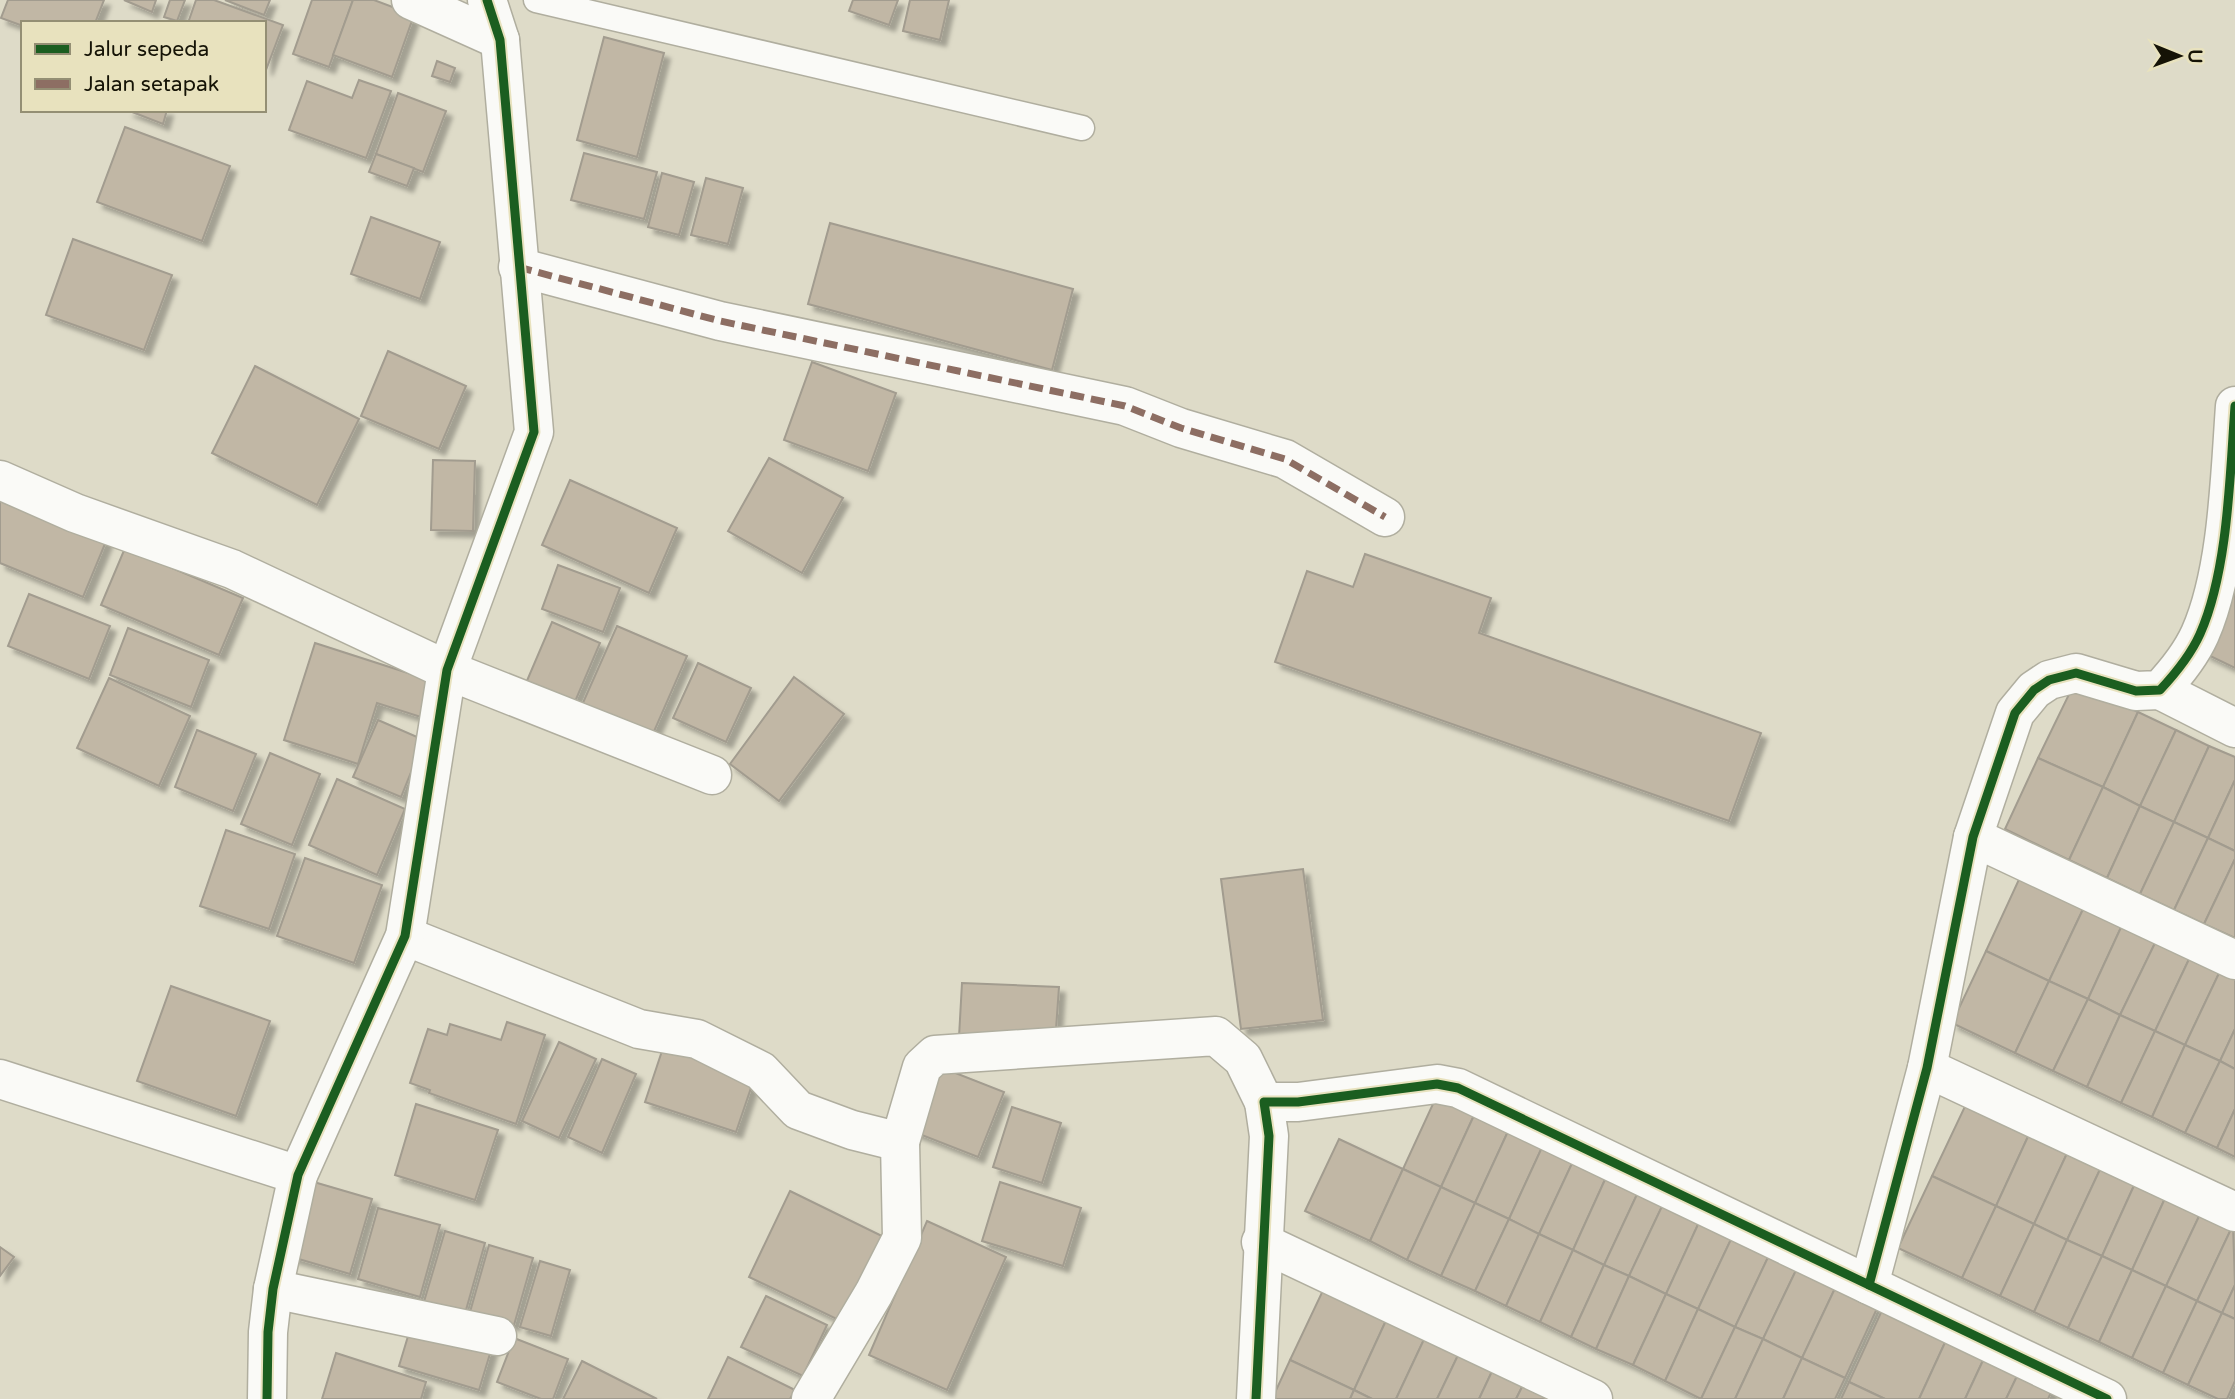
<svg xmlns="http://www.w3.org/2000/svg" width="2235" height="1399" viewBox="0 0 2235 1399" font-family="'Varela Round',sans-serif">
<style>
.building{fill:#c1b7a5;stroke:#a29c8f;stroke-width:2;filter:url(#shadow)}
.lines{fill:none;stroke-linecap:round;stroke-linejoin:round}
.service-casing{stroke:#b0ae9f;stroke-width:27}
.minor-casing{stroke:#b0ae9f;stroke-width:41}
.service{stroke:#fafaf7;stroke-width:24}
.minor{stroke:#fafaf7;stroke-width:38}
.quiet{stroke:#8d6e63;stroke-width:7;stroke-dasharray:14 7;stroke-linecap:butt}
.cycleway-casing{stroke:#e8e2be;stroke-width:13}
.cycleway{stroke:#1b5e20;stroke-width:9}
</style>
<defs>
<filter id="shadow"><feDropShadow dx="6" dy="6" stdDeviation="2" flood-color="#0004"/></filter>
</defs>
<rect width="100%" height="100%" fill="#dedbc8"/>
<!-- building -->
<g class="building">
<polygon points="8,0 104,0 95,23 23,23 23,26 1,18"/>
<polygon points="124,0 156,0 152,12"/>
<polygon points="170,0 185,0 177,21 164,17"/>
<polygon points="196,0 214,0 283,25 266,70 264,23 188,23"/>
<polygon points="225,0 270,0 264,15"/>
<polygon points="312,0 353,0 329,67 293,54"/>
<polygon points="353,0 374,0 414,15 392,77 333,55"/>
<polygon points="853,0 898,0 889,25 849,11"/>
<polygon points="910,0 949,0 940,40 903,31"/>
<polygon points="604,37 664,53 637,157 577,140"/>
<polygon points="437,61 455,68 450,82 432,76"/>
<polygon points="359,80 391,91 366,158 289,130 307,81 352,98"/>
<polygon points="398,93 446,111 423,172 376,154"/>
<polygon points="127,110 167,110 163,124"/>
<polygon points="125,127 230,166 202,241 97,202"/>
<polygon points="584,153 657,172 644,219 571,200"/>
<polygon points="376,154 414,168 407,186 369,172"/>
<polygon points="662,173 694,182 679,235 648,227"/>
<polygon points="706,178 743,188 728,244 691,235"/>
<polygon points="371,217 440,242 420,299 351,274"/>
<polygon points="830,223 1073,289 1052,370 808,304"/>
<polygon points="73,239 172,275 144,350 46,315"/>
<polygon points="388,351 466,386 439,449 361,416"/>
<polygon points="812,362 896,393 868,471 784,440"/>
<polygon points="255,366 359,419 317,505 212,453"/>
<polygon points="769,458 843,498 802,573 728,531"/>
<polygon points="433,460 475,461 473,531 431,530"/>
<polygon points="570,480 677,528 649,593 542,545"/>
<polygon points="0,495 107,539 83,597 0,563"/>
<polygon points="125,548 243,598 219,655 101,605"/>
<polygon points="1365,554 1491,598 1479,633 1761,733 1729,821 1275,662 1307,571 1353,587"/>
<polygon points="558,565 620,588 603,632 542,609"/>
<polygon points="2235,587 2235,668 2204,653"/>
<polygon points="29,594 110,626 89,679 8,646"/>
<polygon points="552,622 600,643 574,704 526,683"/>
<polygon points="617,626 687,656 652,736 582,705"/>
<polygon points="128,628 209,660 191,707 110,675"/>
<polygon points="315,643 436,682 424,718 377,703 358,764 284,740"/>
<polygon points="698,663 751,688 726,742 673,718"/>
<polygon points="794,677 844,714 779,801 730,764"/>
<polygon points="109,678 190,716 159,786 77,748"/>
<polygon points="2075,682 2138,712 2103,787 2038,758"/>
<polygon points="2138,712 2176,730 2140,806 2103,787"/>
<polygon points="378,720 424,740 401,797 353,777"/>
<polygon points="197,730 256,754 233,811 175,787"/>
<polygon points="2176,730 2209,746 2174,822 2140,806"/>
<polygon points="2209,746 2235,757 2235,780 2208,838 2174,822"/>
<polygon points="270,753 320,774 292,845 241,824"/>
<polygon points="2038,758 2103,787 2069,860 2005,829"/>
<polygon points="337,779 405,809 377,875 309,845"/>
<polygon points="2235,780 2235,851 2208,838"/>
<polygon points="2103,787 2140,806 2107,878 2069,860"/>
<polygon points="2140,806 2174,822 2140,894 2107,878"/>
<polygon points="2174,822 2208,838 2174,910 2140,894"/>
<polygon points="226,830 295,854 269,929 200,906"/>
<polygon points="2208,838 2235,851 2235,859 2204,924 2174,910"/>
<polygon points="305,858 382,885 354,963 277,936"/>
<polygon points="2235,859 2235,938 2204,924"/>
<polygon points="1303,869 1323,1020 1241,1029 1221,879"/>
<polygon points="2021,875 2085,905 2049,981 1986,951"/>
<polygon points="2085,905 2123,923 2088,999 2049,981"/>
<polygon points="2123,923 2157,939 2120,1015 2088,999"/>
<polygon points="2157,939 2191,955 2155,1031 2120,1015"/>
<polygon points="1986,951 2049,981 2015,1053 1952,1023"/>
<polygon points="2191,955 2221,969 2185,1045 2155,1031"/>
<polygon points="2221,969 2235,976 2235,1029 2220,1061 2185,1045"/>
<polygon points="2049,981 2088,999 2053,1071 2015,1053"/>
<polygon points="962,983 1059,987 1055,1043 959,1037"/>
<polygon points="171,986 270,1021 236,1116 137,1081"/>
<polygon points="2088,999 2120,1015 2087,1087 2053,1071"/>
<polygon points="2120,1015 2155,1031 2121,1103 2087,1087"/>
<polygon points="507,1022 545,1035 516,1124 429,1093 430,1090 410,1083 428,1029 447,1035 450,1024 501,1040"/>
<polygon points="2235,1029 2235,1069 2220,1061"/>
<polygon points="2155,1031 2185,1045 2152,1117 2121,1103"/>
<polygon points="559,1042 596,1059 559,1138 522,1121"/>
<polygon points="664,1045 755,1076 736,1132 645,1102"/>
<polygon points="2185,1045 2220,1061 2185,1133 2152,1117"/>
<polygon points="602,1059 636,1074 602,1153 568,1137"/>
<polygon points="2220,1061 2235,1069 2235,1109 2217,1148 2185,1133"/>
<polygon points="935,1065 1004,1092 978,1157 909,1130"/>
<polygon points="1438,1093 1476,1111 1441,1187 1403,1169"/>
<polygon points="1968,1100 2031,1130 1996,1206 1932,1176"/>
<polygon points="416,1104 498,1130 475,1200 395,1175"/>
<polygon points="1012,1107 1061,1123 1042,1183 993,1167"/>
<polygon points="2235,1109 2235,1157 2217,1148"/>
<polygon points="1476,1111 1510,1127 1475,1203 1441,1187"/>
<polygon points="1510,1127 1544,1143 1509,1219 1475,1203"/>
<polygon points="2031,1130 2070,1147 2034,1224 1996,1206"/>
<polygon points="1339,1139 1403,1169 1370,1241 1305,1211"/>
<polygon points="1544,1143 1575,1157 1539,1234 1509,1219"/>
<polygon points="2070,1147 2103,1163 2067,1240 2034,1224"/>
<polygon points="1575,1157 1608,1173 1573,1250 1539,1234"/>
<polygon points="2103,1163 2137,1179 2102,1256 2067,1240"/>
<polygon points="1403,1169 1441,1187 1407,1260 1370,1241"/>
<polygon points="1608,1173 1640,1188 1604,1265 1573,1250"/>
<polygon points="1932,1176 1996,1206 1962,1278 1898,1248"/>
<polygon points="2137,1179 2167,1194 2132,1270 2102,1256"/>
<polygon points="307,1180 372,1199 350,1274 285,1255"/>
<polygon points="1000,1182 1081,1208 1063,1266 982,1241"/>
<polygon points="1441,1187 1475,1203 1441,1276 1407,1260"/>
<polygon points="1640,1188 1665,1200 1629,1276 1604,1265"/>
<polygon points="790,1191 886,1238 845,1323 749,1277"/>
<polygon points="2167,1194 2202,1210 2166,1286 2132,1270"/>
<polygon points="1665,1200 1701,1218 1666,1294 1629,1276"/>
<polygon points="1475,1203 1509,1219 1475,1291 1441,1276"/>
<polygon points="1996,1206 2034,1224 2000,1296 1962,1278"/>
<polygon points="378,1208 440,1225 420,1297 358,1279"/>
<polygon points="2202,1210 2233,1225 2197,1301 2166,1286"/>
<polygon points="1701,1218 1734,1233 1698,1309 1666,1294"/>
<polygon points="1509,1219 1539,1234 1506,1306 1475,1291"/>
<polygon points="927,1221 1006,1257 947,1390 869,1355"/>
<polygon points="2034,1224 2067,1240 2034,1312 2000,1296"/>
<polygon points="2233,1225 2235,1285 2222,1313 2197,1301"/>
<polygon points="445,1231 485,1243 464,1317 423,1305"/>
<polygon points="1734,1233 1771,1251 1735,1327 1698,1309"/>
<polygon points="1539,1234 1573,1250 1540,1322 1506,1306"/>
<polygon points="2067,1240 2102,1256 2068,1328 2034,1312"/>
<polygon points="489,1245 533,1258 514,1325 470,1312"/>
<polygon points="0,1247 14,1257 0,1276"/>
<polygon points="1573,1250 1604,1265 1571,1337 1540,1322"/>
<polygon points="1771,1251 1799,1264 1763,1339 1735,1327"/>
<polygon points="2102,1256 2132,1270 2099,1342 2068,1328"/>
<polygon points="540,1261 570,1270 551,1336 520,1327"/>
<polygon points="1799,1264 1838,1282 1802,1358 1763,1339"/>
<polygon points="1604,1265 1629,1276 1596,1349 1571,1337"/>
<polygon points="2132,1270 2166,1286 2132,1358 2099,1342"/>
<polygon points="1629,1276 1666,1294 1633,1365 1596,1349"/>
<polygon points="1838,1282 1880,1302 1845,1378 1802,1358"/>
<polygon points="1326,1284 1389,1314 1354,1390 1290,1360"/>
<polygon points="2235,1285 2235,1319 2222,1313"/>
<polygon points="2166,1286 2197,1301 2163,1373 2132,1358"/>
<polygon points="1666,1294 1698,1309 1665,1381 1633,1365"/>
<polygon points="766,1296 827,1325 803,1376 741,1347"/>
<polygon points="2197,1301 2222,1313 2188,1385 2163,1373"/>
<polygon points="1884,1306 1948,1336 1919,1399 1885,1399 1849,1382"/>
<polygon points="1698,1309 1735,1327 1701,1399 1665,1381"/>
<polygon points="2222,1313 2235,1319 2235,1381 2227,1399 2218,1399 2188,1385"/>
<polygon points="1389,1314 1427,1333 1396,1399 1372,1399 1354,1390"/>
<polygon points="412,1323 492,1347 479,1390 399,1366"/>
<polygon points="1735,1327 1763,1339 1735,1399 1701,1399"/>
<polygon points="1427,1333 1461,1349 1437,1399 1396,1399"/>
<polygon points="1948,1336 1986,1354 1965,1399 1919,1399"/>
<polygon points="514,1338 568,1359 553,1399 541,1399 497,1382"/>
<polygon points="1763,1339 1802,1358 1783,1399 1735,1399"/>
<polygon points="1461,1349 1495,1365 1479,1399 1437,1399"/>
<polygon points="336,1353 426,1382 421,1399 322,1399"/>
<polygon points="1986,1354 2020,1370 2006,1399 1965,1399"/>
<polygon points="728,1357 795,1390 790,1399 708,1399"/>
<polygon points="1802,1358 1845,1378 1835,1399 1783,1399"/>
<polygon points="1290,1360 1354,1390 1350,1399 1272,1399"/>
<polygon points="582,1361 657,1399 563,1399"/>
<polygon points="1495,1365 1526,1379 1516,1399 1479,1399"/>
<polygon points="2020,1370 2054,1386 2048,1399 2006,1399"/>
<polygon points="1526,1379 1557,1399 1516,1399"/>
<polygon points="1849,1382 1885,1399 1841,1399"/>
<polygon points="1354,1390 1372,1399 1350,1399"/>
</g>
<g class="lines">
<defs>
<polyline id="service" points="536,0 1082,128"/>
<g id="minor">
<polyline points="411,0 500,40"/>
<polyline points="518,267 720,321 1125,406 1181,428 1285,459 1385,517"/>
<polyline points="0,480 75,513 232,569 447,670 712,775"/>
<polyline points="2160,690 2235,728"/>
<polyline points="1973,837 2235,960"/>
<polyline points="405,936 639,1029 697,1039 761,1071 798,1110 852,1130 900,1142 902,1238 874,1293 811,1399"/>
<polyline points="1927,1068 2235,1212"/>
<polyline points="0,1079 298,1175"/>
<polyline points="900,1142 922,1067 935,1055 1216,1036 1243,1059 1264,1102"/>
<polyline points="1261,1242 1593,1399"/>
<path d="M 1869,1285 L 1927,1068 L 1973,837 L 2015,713 L 2034,690 L 2049,680 L 2076,673 L 2136,691 L 2160,690 C 2175,674 2191,654 2200,634 C 2228,571 2230,475 2235,406"/>
<polyline points="273,1289 497,1336"/>
<polyline points="267,1399 268,1332 273,1289 298,1175 405,936 447,670 534,432 500,40 487,0"/>
<polyline points="1256,1399 1269,1136 1264,1102 1298,1102 1437,1084 1458,1088 2107,1399"/>
</g>
</defs>
<!-- service casing -->
<use href="#service" class="service-casing"/>
<!-- minor casing -->
<use href="#minor" class="minor-casing"/>
<!-- service -->
<use href="#service" class="service"/>
<!-- minor -->
<use href="#minor" class="minor"/>
<!-- quiet -->
<polyline class="quiet" points="518,267 720,321 1125,406 1181,428 1285,459 1385,517"/>
<defs>
<g id="cycleway">
<path d="M 1869,1285 L 1927,1068 L 1973,837 L 2015,713 L 2034,690 L 2049,680 L 2076,673 L 2136,691 L 2160,690 C 2175,674 2191,654 2200,634 C 2228,571 2230,475 2235,406"/>
<polyline points="267,1399 268,1332 273,1289 298,1175 405,936 447,670 534,432 500,40 487,0"/>
<polyline points="1256,1399 1269,1136 1264,1102 1298,1102 1437,1084 1458,1088 2107,1399"/>
</g>
</defs>
<!-- cycleway casing -->
<use href="#cycleway" class="cycleway-casing"/>
<!-- cycleway -->
<use href="#cycleway" class="cycleway"/>
</g>
<!-- legend -->
<rect x="21" y="21" width="245" height="91" fill="#e8e2be" stroke="#948f74" stroke-width="2"/>
<rect x="35" y="44" width="35" height="10" fill="#1b5e20" stroke="#948f74" stroke-width="2"/>
<text x="84" y="56" font-size="21" fill="#151306">Jalur sepeda</text>
<rect x="35" y="79" width="35" height="10" fill="#8d6e63" stroke="#948f74" stroke-width="2"/>
<text x="84" y="91" font-size="21" fill="#151306">Jalan setapak</text>
<!-- north arrow -->
<g transform="translate(2179 56) rotate(91)" stroke="#e8e2be" stroke-width="5" paint-order="stroke">
<path d="M0-5L12 26L0 18L-12 26Z" fill="#151306"/>
<text y="-10" font-size="19" font-weight="bold" text-anchor="middle" fill="#151306">U</text>
</g>
</svg>
